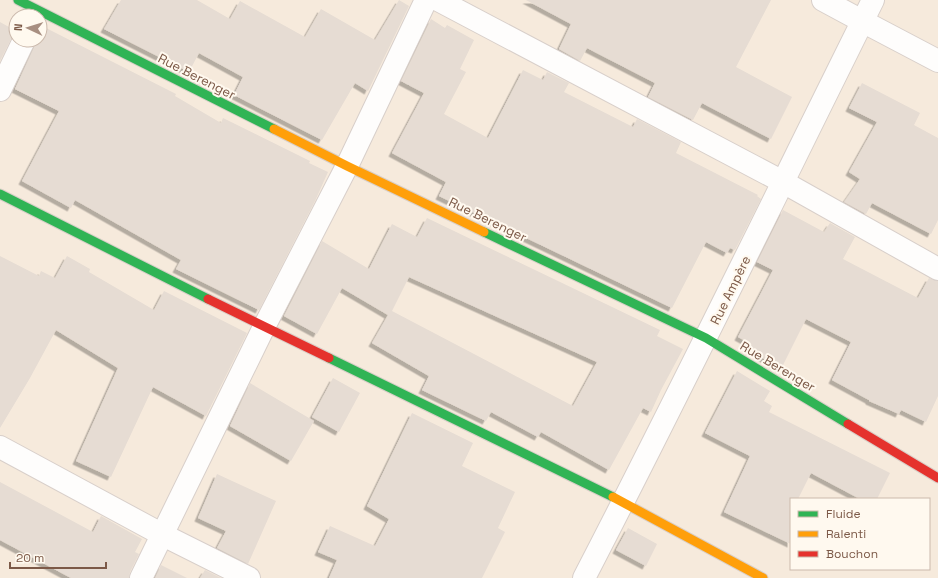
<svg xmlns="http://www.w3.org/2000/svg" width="938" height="578" viewBox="0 0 938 578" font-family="'Space Grotesk',sans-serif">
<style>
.residential{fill:#f6eadc;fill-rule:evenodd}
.building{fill:#e6dcd3;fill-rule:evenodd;filter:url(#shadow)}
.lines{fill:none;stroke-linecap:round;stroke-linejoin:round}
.street-casing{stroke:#d8cfca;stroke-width:24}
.fast-casing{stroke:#d9cfc8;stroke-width:11}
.slow-casing{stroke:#d9cfc8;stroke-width:11}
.jam-casing{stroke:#d9cfc8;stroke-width:11}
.street{stroke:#fefdfc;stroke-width:22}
.fast{stroke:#30b455;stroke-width:9}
.slow{stroke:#ff9f0a;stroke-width:9}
.jam{stroke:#e5322d;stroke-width:9}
.labels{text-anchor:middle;stroke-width:4;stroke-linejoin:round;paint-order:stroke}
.street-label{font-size:13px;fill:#7c5947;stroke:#fff9ef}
</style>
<defs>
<filter id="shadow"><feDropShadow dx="-3.5" dy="3.5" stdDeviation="0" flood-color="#0004"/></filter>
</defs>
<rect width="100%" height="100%" fill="#f9f4ed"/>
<!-- residential -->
<path class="residential" d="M 0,0 L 938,0 L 938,578 L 0,578 ZM 16,16 L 40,16 L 40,40 L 16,40 ZM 791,499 L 929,499 L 929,569 L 791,569 Z"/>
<!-- building -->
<g class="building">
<polygon points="121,0 197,0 230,19 240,1 305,37 321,9 375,40 399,0 409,6 368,91 355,83 322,140 234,95 243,77 199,53 189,72 104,29"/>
<polygon points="526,0 771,0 736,67 792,97 771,139 702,103 693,120 648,97 655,83 587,48 580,61 559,49 571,24"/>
<polygon points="431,19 445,28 447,25 474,40 460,69 466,72 444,114 488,138 523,70 543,80 547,72 569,83 564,92 633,127 637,119 681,142 676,153 758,195 757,196 761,199 735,250 730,248 727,253 706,242 672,308 439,196 446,182 392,153 424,93 401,81"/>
<polygon points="0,22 16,31 13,35 0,61"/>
<polygon points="46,28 176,94 175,96 221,123 223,118 310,161 309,163 328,172 315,201 259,310 176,269 181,260 75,200 71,208 22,181 59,111 15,89 35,45 36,42 39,43"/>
<polygon points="862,83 920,113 914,125 938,138 938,220 931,234 872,203 866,214 844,202 860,179 849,172 877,122 849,108"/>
<polygon points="783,210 824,232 830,223 855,237 843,259 918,298 929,278 938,281 938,396 926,422 901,410 899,414 869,401 869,400 832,380 851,342 806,319 781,369 748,349 751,344 738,337 773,270 757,262"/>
<path d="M 427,218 L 660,330 L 657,336 L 683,349 L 661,390 L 651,412 L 643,408 L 609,470 L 541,432 L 538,437 L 491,412 L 486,421 L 422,390 L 429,376 L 372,343 L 388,315 L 342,288 L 317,334 L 284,316 L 322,241 L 369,269 L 392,224 L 417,237 ZM 409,277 L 597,362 L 573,406 L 392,311 Z"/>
<polygon points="0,256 39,276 41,271 55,278 67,256 90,269 89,272 154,310 164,291 247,333 206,416 153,387 111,477 76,461 118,368 56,330 30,378 0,428"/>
<polygon points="737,371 770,391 764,401 772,406 769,412 890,473 877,499 860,499 811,473 798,499 791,499 791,544 724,512 750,456 705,433"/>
<polygon points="333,378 360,393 339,432 312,417"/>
<polygon points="250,383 314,421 291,461 230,426"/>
<polygon points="412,413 473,443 462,466 515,492 498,528 505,532 482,578 329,578 337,560 318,552 330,526 375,546 389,519 367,506"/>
<polygon points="217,474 276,501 248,564 217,548 226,531 198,518"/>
<polygon points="0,482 93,532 101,516 142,539 135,552 139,554 130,572 129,578 71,578 0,540"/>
<polygon points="628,528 657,544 646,566 616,550"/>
<polygon points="161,565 187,578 155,578"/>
<polygon points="205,570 221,578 200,578"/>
</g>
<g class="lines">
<defs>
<g id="street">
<polyline points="438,0 783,182 938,269"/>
<polyline points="823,0 862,21 938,61"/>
<polyline points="0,90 24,40"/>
<polyline points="0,447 163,535 249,578"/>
<polyline points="141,578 264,327 347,166 426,0"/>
<path d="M 584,578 C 683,387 777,193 873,0"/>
</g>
<g id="fast">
<polyline points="18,0 274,129"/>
<polyline points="0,194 208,299"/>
<polyline points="484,232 706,338 848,424"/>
<polyline points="329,358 613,497"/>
</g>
<g id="slow">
<polyline points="274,129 347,166 484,232"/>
<polyline points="613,497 763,578"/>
</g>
<g id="jam">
<polyline points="208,299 329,358"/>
<polyline points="848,424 938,478"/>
</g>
</defs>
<!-- street casing -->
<use href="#street" class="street-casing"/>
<!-- fast casing -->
<use href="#fast" class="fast-casing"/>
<!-- slow casing -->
<use href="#slow" class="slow-casing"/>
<!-- jam casing -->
<use href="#jam" class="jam-casing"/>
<!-- street -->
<use href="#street" class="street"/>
<!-- fast -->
<use href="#fast" class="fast"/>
<!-- slow -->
<use href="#slow" class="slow"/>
<!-- jam -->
<use href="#jam" class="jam"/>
</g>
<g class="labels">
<!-- street labels -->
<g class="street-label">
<text transform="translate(197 76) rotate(27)" y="5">Rue Berenger</text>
<text transform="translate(488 219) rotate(26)" y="5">Rue Berenger</text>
<text transform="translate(730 290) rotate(-64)" y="5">Rue Ampère</text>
<text transform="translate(778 366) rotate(31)" y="5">Rue Berenger</text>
</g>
</g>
<!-- legend -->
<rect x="790" y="498" width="140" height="72" fill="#fff9ef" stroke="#cbb9ac"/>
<rect x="798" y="511" width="20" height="6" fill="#30b455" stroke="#cbb9ac"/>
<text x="826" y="518" font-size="12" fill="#7c5947">Fluide</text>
<rect x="798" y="531" width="20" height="6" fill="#ff9f0a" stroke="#cbb9ac"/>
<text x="826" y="538" font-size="12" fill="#7c5947">Ralenti</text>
<rect x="798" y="551" width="20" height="6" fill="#e5322d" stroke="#cbb9ac"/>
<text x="826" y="558" font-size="12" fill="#7c5947">Bouchon</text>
<!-- north arrow -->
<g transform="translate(28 28) rotate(274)"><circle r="19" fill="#fff9ef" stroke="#cbb9ac"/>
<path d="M0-3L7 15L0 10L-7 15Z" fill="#a88f81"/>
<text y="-6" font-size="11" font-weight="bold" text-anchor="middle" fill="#7c5947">N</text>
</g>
<!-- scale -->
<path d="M10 562v6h96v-6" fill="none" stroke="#7c5947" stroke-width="2"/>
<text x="16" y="562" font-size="12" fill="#7c5947" stroke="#fff9ef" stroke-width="3" paint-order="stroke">20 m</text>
</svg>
